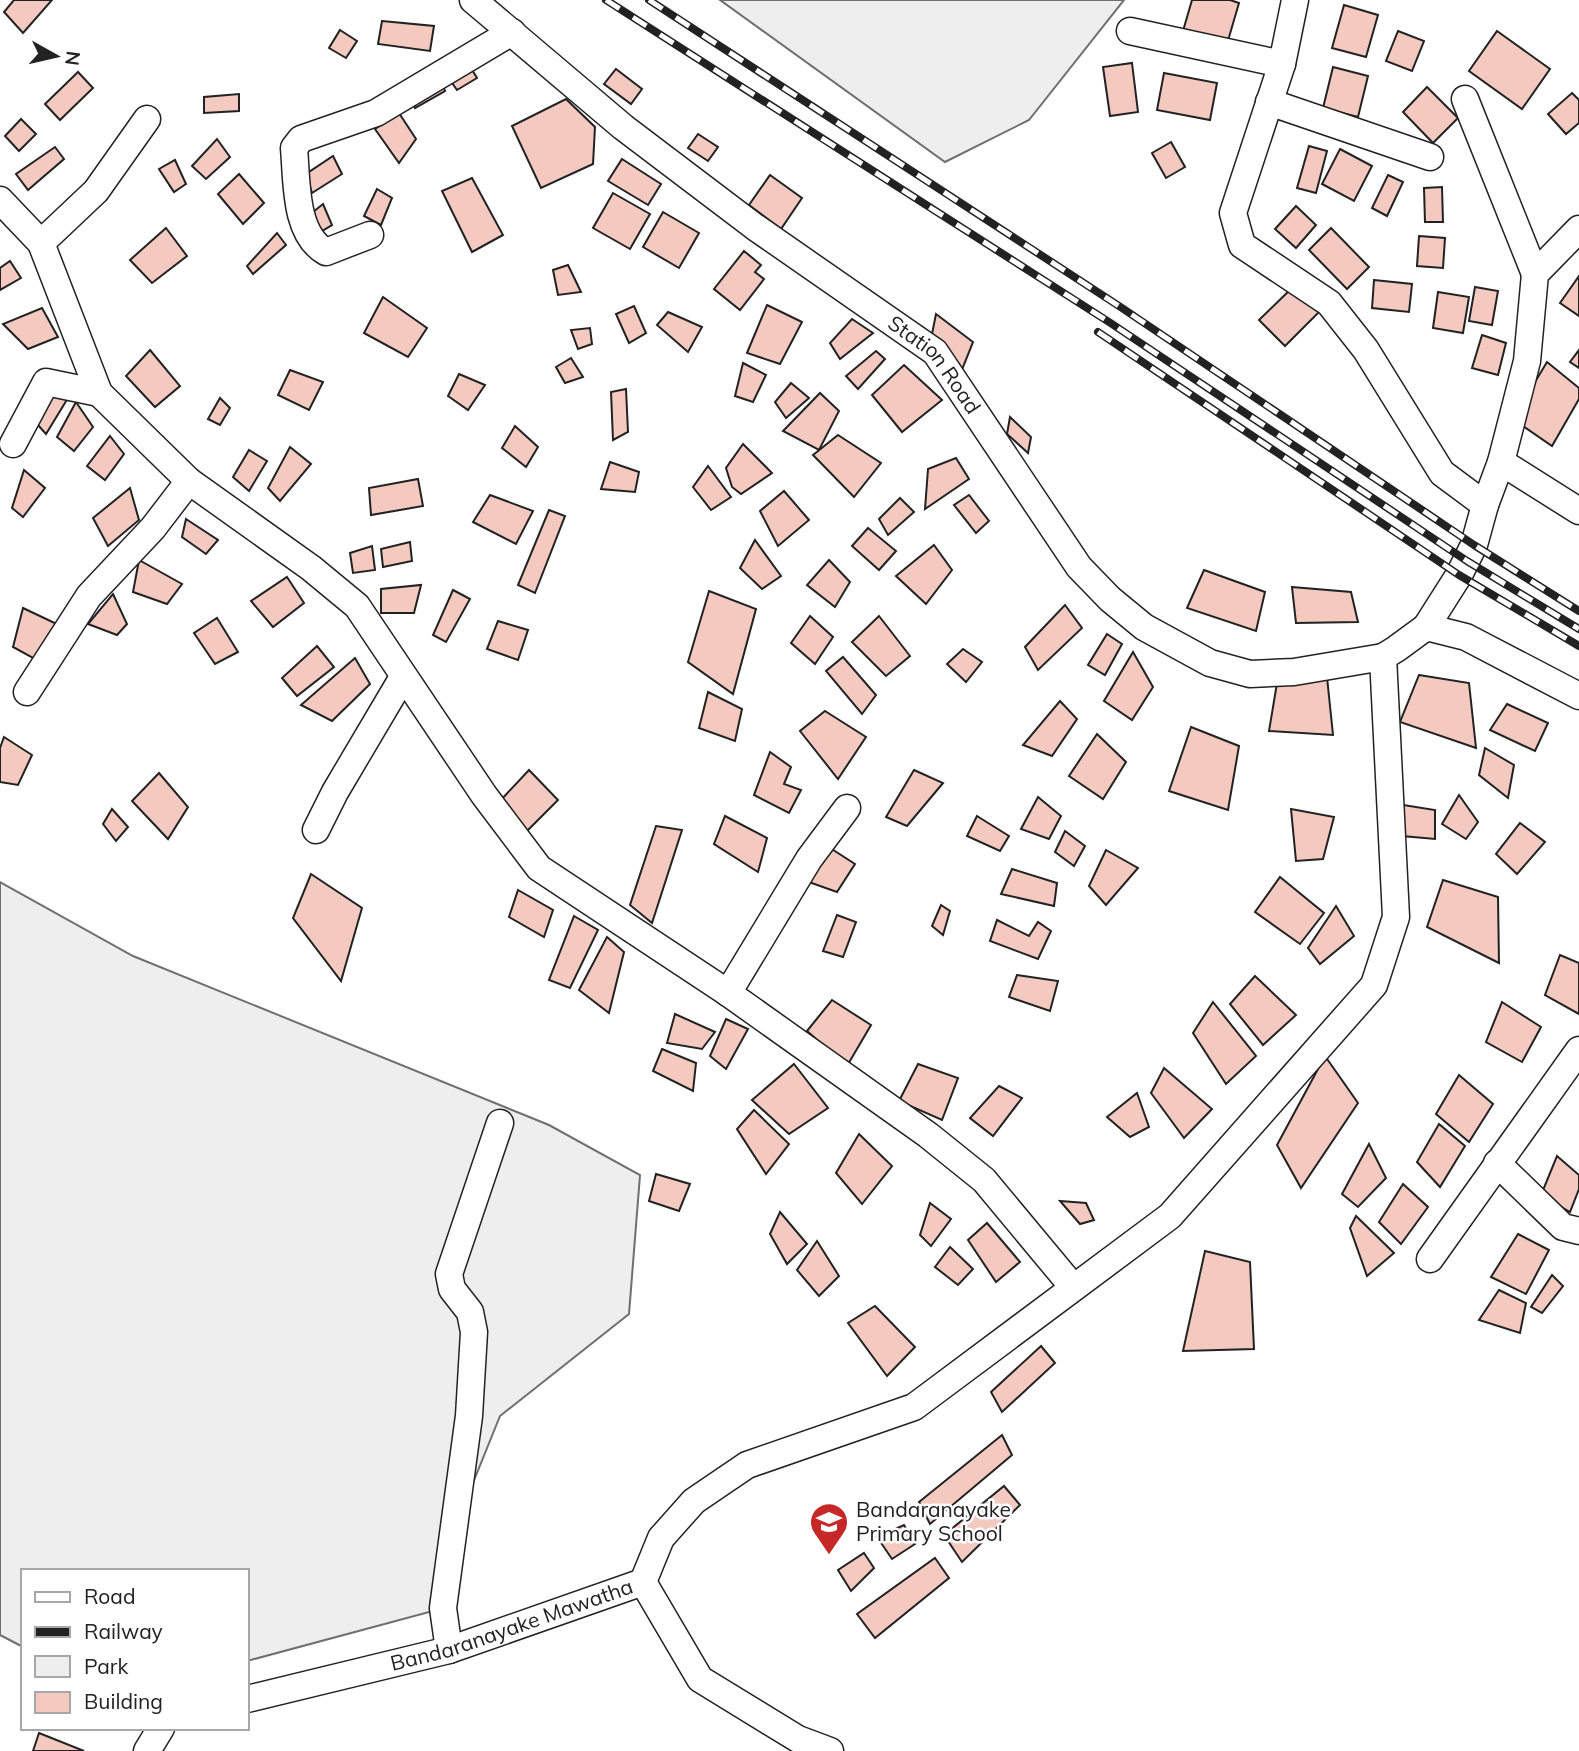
<svg xmlns="http://www.w3.org/2000/svg" width="1579" height="1751" viewBox="0 0 1579 1751" font-family="Mulish,sans-serif">
<style>
.green{fill:#eee;stroke:#6f6f6f;stroke-width:2}
.building{fill:#f3c9c0;stroke:#222;stroke-width:2}
.lines{fill:none;stroke-linecap:round;stroke-linejoin:round}
.minor-casing{stroke:#222;stroke-width:29}
.minor{stroke:#fff;stroke-width:26}
.rail-casing{stroke:#222;stroke-width:8}
.rail{stroke:#fff;stroke-width:5;stroke-dasharray:16;stroke-linecap:butt}
.labels{text-anchor:middle;stroke-width:5;stroke-linejoin:round;paint-order:stroke}
.street-label{font-size:21px;fill:#222;stroke:#fff}
.poi-label{font-size:21px;fill:#222;stroke:#fff;text-anchor:start}
</style>
<rect width="100%" height="100%" fill="#fff"/>
<!-- green -->
<g class="green">
<polygon points="720,0 1124,0 1029,120 945,162"/>
<polygon points="0,882 133,956 549,1125 640,1175 629,1314 500,1416 437,1572 433,1611 247,1661 247,1571 23,1571 23,1647 0,1635"/>
</g>
<!-- building -->
<g class="building">
<polygon points="14,0 52,0 23,33 4,12"/>
<polygon points="1192,0 1230,0 1239,3 1227,44 1183,31"/>
<polygon points="1344,5 1378,15 1366,57 1332,48"/>
<polygon points="382,21 434,26 430,51 378,44"/>
<polygon points="340,30 357,41 346,58 329,48"/>
<polygon points="1398,31 1424,41 1412,71 1386,61"/>
<polygon points="1497,31 1550,69 1522,109 1469,71"/>
<polygon points="1132,63 1138,112 1110,116 1103,67"/>
<polygon points="1333,67 1368,76 1358,117 1323,108"/>
<polygon points="471,68 477,78 457,90 450,80"/>
<polygon points="616,69 642,89 631,104 604,84"/>
<polygon points="78,72 93,88 60,120 45,104"/>
<polygon points="1164,73 1217,83 1210,120 1157,110"/>
<polygon points="441,81 445,91 415,108 411,100"/>
<polygon points="1427,87 1458,118 1433,143 1403,112"/>
<polygon points="1572,93 1579,100 1579,123 1566,134 1548,114"/>
<polygon points="239,94 239,111 204,113 204,97"/>
<polygon points="566,99 595,127 593,164 541,188 512,126"/>
<polygon points="399,113 416,139 399,163 375,129"/>
<polygon points="21,119 36,134 19,151 5,136"/>
<polygon points="698,134 718,147 708,161 688,148"/>
<polygon points="217,139 230,157 206,179 192,166"/>
<polygon points="1171,142 1185,167 1166,178 1152,153"/>
<polygon points="1309,146 1327,151 1316,193 1297,188"/>
<polygon points="55,147 64,159 28,190 16,174"/>
<polygon points="1340,149 1372,166 1354,201 1322,184"/>
<polygon points="333,156 342,174 312,193 306,174"/>
<polygon points="622,159 661,184 648,205 608,181"/>
<polygon points="175,160 186,184 174,192 159,169"/>
<polygon points="239,174 264,203 243,224 218,194"/>
<polygon points="770,175 802,198 781,229 749,205"/>
<polygon points="1388,175 1403,182 1387,216 1372,208"/>
<polygon points="472,178 503,235 472,252 442,191"/>
<polygon points="1442,187 1443,222 1425,222 1424,188"/>
<polygon points="377,189 392,198 381,225 364,216"/>
<polygon points="613,193 650,214 630,249 593,228"/>
<polygon points="323,204 332,225 317,234 308,216"/>
<polygon points="1296,206 1316,225 1296,248 1275,229"/>
<polygon points="663,212 699,233 679,268 643,247"/>
<polygon points="166,228 187,256 152,283 130,260"/>
<polygon points="1331,228 1369,267 1347,289 1309,250"/>
<polygon points="277,233 286,245 253,274 247,266"/>
<polygon points="1419,236 1445,238 1443,268 1417,266"/>
<polygon points="744,251 761,265 755,272 764,279 740,310 714,289"/>
<polygon points="10,261 21,278 0,290 0,268"/>
<polygon points="568,265 581,292 558,295 553,270"/>
<polygon points="1579,276 1579,316 1560,303"/>
<polygon points="1374,280 1412,284 1409,312 1372,308"/>
<polygon points="1294,286 1319,312 1285,346 1259,320"/>
<polygon points="1475,287 1498,291 1492,325 1469,321"/>
<polygon points="1438,292 1469,297 1463,333 1433,328"/>
<polygon points="383,297 427,328 408,357 364,333"/>
<polygon points="767,305 802,322 780,364 747,353"/>
<polygon points="634,306 646,333 629,343 616,314"/>
<polygon points="42,308 58,337 28,349 3,324"/>
<polygon points="668,312 702,327 688,352 657,325"/>
<polygon points="936,314 973,342 961,372 932,334"/>
<polygon points="852,319 873,333 840,359 830,343"/>
<polygon points="590,328 592,344 578,349 571,330"/>
<polygon points="1482,335 1506,343 1498,375 1472,368"/>
<polygon points="150,350 180,386 155,407 126,376"/>
<polygon points="1579,350 1579,368 1570,362"/>
<polygon points="876,351 885,359 858,389 846,376"/>
<polygon points="571,358 583,377 565,383 556,367"/>
<polygon points="1547,362 1579,388 1579,399 1552,446 1523,426 1532,387"/>
<polygon points="743,363 766,375 753,402 735,396"/>
<polygon points="904,365 942,400 902,432 872,395"/>
<polygon points="290,370 323,382 309,410 278,395"/>
<polygon points="459,374 485,385 468,410 448,396"/>
<polygon points="791,383 809,398 786,418 775,402"/>
<polygon points="47,388 68,398 46,434 37,424"/>
<polygon points="626,389 628,432 613,440 611,392"/>
<polygon points="820,393 839,411 819,450 783,431"/>
<polygon points="220,398 230,408 220,425 208,419"/>
<polygon points="76,402 93,427 74,451 57,437"/>
<polygon points="1010,417 1031,437 1028,453 1007,434"/>
<polygon points="515,426 538,447 526,467 502,448"/>
<polygon points="838,435 881,463 854,497 813,455"/>
<polygon points="110,436 124,454 105,480 87,466"/>
<polygon points="743,444 772,473 741,494 732,487 726,468"/>
<polygon points="290,447 311,464 280,501 268,488"/>
<polygon points="249,450 267,461 249,491 233,477"/>
<polygon points="956,458 969,479 925,509 928,469"/>
<polygon points="610,462 639,472 635,492 601,489"/>
<polygon points="708,466 731,497 711,510 693,487"/>
<polygon points="24,470 45,488 23,517 12,508"/>
<polygon points="418,479 423,506 371,515 369,488"/>
<polygon points="130,488 139,520 108,546 93,518"/>
<polygon points="784,491 809,520 778,546 760,511"/>
<polygon points="490,495 533,511 516,544 473,522"/>
<polygon points="969,495 989,521 976,533 954,505"/>
<polygon points="900,498 914,512 888,535 879,519"/>
<polygon points="549,510 565,516 535,593 518,585"/>
<polygon points="186,519 218,540 206,554 182,537"/>
<polygon points="868,528 896,551 879,570 852,546"/>
<polygon points="755,540 781,576 762,589 740,568"/>
<polygon points="410,542 412,561 383,567 381,549"/>
<polygon points="934,545 952,570 926,604 896,576"/>
<polygon points="372,546 375,570 353,573 350,553"/>
<polygon points="139,560 182,584 167,604 133,592"/>
<polygon points="829,560 850,582 835,607 807,585"/>
<polygon points="1204,570 1265,592 1256,631 1187,608"/>
<polygon points="287,577 304,603 273,627 251,601"/>
<polygon points="421,585 414,613 381,613 381,589"/>
<polygon points="1292,587 1351,592 1358,622 1296,623"/>
<polygon points="453,590 470,599 446,642 433,635"/>
<polygon points="709,591 756,609 733,694 688,662"/>
<polygon points="113,594 127,624 117,635 88,624"/>
<polygon points="1065,605 1082,628 1038,670 1025,647"/>
<polygon points="23,608 61,626 42,663 13,647"/>
<polygon points="810,616 833,637 815,664 791,643"/>
<polygon points="879,616 910,656 886,676 852,642"/>
<polygon points="217,618 238,652 215,664 194,633"/>
<polygon points="498,621 528,630 518,660 487,649"/>
<polygon points="1107,634 1122,644 1105,675 1088,665"/>
<polygon points="317,646 334,667 297,696 282,678"/>
<polygon points="963,649 982,662 966,682 947,664"/>
<polygon points="1133,652 1153,687 1132,720 1104,701"/>
<polygon points="843,657 876,695 862,714 826,671"/>
<polygon points="355,658 370,684 332,721 301,705"/>
<polygon points="1419,675 1469,683 1476,748 1400,722"/>
<polygon points="1327,677 1333,735 1269,731 1277,683"/>
<polygon points="708,692 742,709 735,741 699,728"/>
<polygon points="1060,701 1077,719 1052,756 1023,745"/>
<polygon points="1507,704 1548,723 1535,751 1490,730"/>
<polygon points="825,711 866,737 838,779 800,731"/>
<polygon points="1191,727 1239,746 1228,810 1169,791"/>
<polygon points="1097,734 1126,762 1103,799 1069,776"/>
<polygon points="4,737 32,755 18,785 0,782 0,748"/>
<polygon points="1485,748 1514,765 1508,798 1479,775"/>
<polygon points="770,752 791,767 784,784 801,790 789,813 754,795"/>
<polygon points="529,770 558,800 526,832 498,803"/>
<polygon points="914,770 943,783 907,826 886,817"/>
<polygon points="159,773 188,807 168,839 132,801"/>
<polygon points="1459,795 1478,822 1466,839 1442,824"/>
<polygon points="1038,797 1061,816 1049,839 1021,829"/>
<polygon points="1397,804 1435,810 1435,839 1402,836"/>
<polygon points="112,809 128,827 116,841 103,824"/>
<polygon points="1291,809 1334,817 1323,859 1296,861"/>
<polygon points="725,816 767,838 758,872 714,844"/>
<polygon points="977,816 1009,836 1000,851 967,836"/>
<polygon points="1520,823 1545,842 1517,874 1496,854"/>
<polygon points="656,826 682,830 652,923 630,905"/>
<polygon points="1065,831 1085,846 1074,866 1055,852"/>
<polygon points="824,844 855,864 837,892 803,880"/>
<polygon points="1106,850 1138,868 1106,905 1089,886"/>
<polygon points="1012,869 1057,883 1054,906 1001,894"/>
<polygon points="311,874 362,908 341,981 293,918"/>
<polygon points="1280,877 1324,913 1300,944 1255,912"/>
<polygon points="1443,880 1498,897 1499,963 1427,927"/>
<polygon points="518,890 553,910 544,937 509,917"/>
<polygon points="941,905 950,911 943,935 932,926"/>
<polygon points="1336,906 1354,936 1320,964 1308,948"/>
<polygon points="837,915 856,922 843,957 823,951"/>
<polygon points="574,916 598,930 570,988 549,980"/>
<polygon points="997,920 1029,936 1038,922 1051,931 1038,959 990,941"/>
<polygon points="607,937 624,952 609,1013 579,990"/>
<polygon points="1560,955 1579,963 1579,1014 1545,995"/>
<polygon points="1017,975 1058,981 1050,1011 1009,997"/>
<polygon points="1255,976 1296,1015 1263,1045 1230,1004"/>
<polygon points="832,1000 871,1025 847,1066 807,1031"/>
<polygon points="1213,1002 1256,1056 1226,1084 1193,1033"/>
<polygon points="1502,1002 1541,1027 1522,1062 1486,1042"/>
<polygon points="675,1014 715,1032 702,1049 667,1043"/>
<polygon points="726,1019 748,1029 726,1069 710,1056"/>
<polygon points="662,1049 696,1063 693,1091 653,1071"/>
<polygon points="1325,1056 1358,1103 1301,1188 1277,1145"/>
<polygon points="794,1064 828,1108 789,1134 752,1100"/>
<polygon points="918,1064 958,1078 942,1120 899,1101"/>
<polygon points="1164,1068 1212,1109 1184,1138 1151,1093"/>
<polygon points="1459,1075 1493,1104 1469,1142 1436,1114"/>
<polygon points="999,1086 1022,1098 993,1136 970,1118"/>
<polygon points="1137,1093 1149,1127 1130,1137 1107,1117"/>
<polygon points="754,1110 789,1144 766,1174 737,1129"/>
<polygon points="1439,1124 1465,1146 1440,1187 1417,1162"/>
<polygon points="859,1134 892,1166 862,1204 836,1173"/>
<polygon points="1369,1144 1386,1178 1358,1207 1342,1194"/>
<polygon points="1557,1156 1579,1175 1579,1189 1570,1212 1541,1195"/>
<polygon points="656,1174 690,1184 679,1211 649,1201"/>
<polygon points="1403,1184 1428,1207 1401,1244 1379,1222"/>
<polygon points="1060,1201 1086,1203 1094,1220 1080,1224"/>
<polygon points="930,1203 951,1219 931,1246 920,1235"/>
<polygon points="780,1212 807,1244 787,1264 770,1234"/>
<polygon points="1356,1216 1394,1253 1367,1276 1350,1228"/>
<polygon points="987,1223 1020,1262 996,1282 968,1240"/>
<polygon points="1518,1234 1549,1250 1526,1294 1491,1277"/>
<polygon points="817,1241 839,1276 819,1296 797,1270"/>
<polygon points="950,1247 973,1269 958,1285 935,1267"/>
<polygon points="1205,1251 1250,1262 1254,1349 1183,1351"/>
<polygon points="1552,1275 1563,1286 1542,1313 1531,1307"/>
<polygon points="1499,1290 1526,1303 1520,1333 1479,1320"/>
<polygon points="875,1306 915,1347 887,1376 848,1323"/>
<polygon points="1041,1346 1055,1363 1002,1412 991,1392"/>
<polygon points="1002,1435 1012,1455 930,1524 919,1502"/>
<polygon points="1004,1486 1020,1505 962,1562 944,1535"/>
<polygon points="904,1525 915,1544 892,1559 877,1537"/>
<polygon points="864,1553 874,1568 851,1591 838,1570"/>
<polygon points="935,1558 949,1578 875,1638 857,1614"/>
<polygon points="39,1733 84,1751 33,1751"/>
</g>
<g class="lines">
<defs>
<g id="minor">
<path id="s1" d="M 473,0 L 623,127 L 755,227 L 935,352 L 1079,567 L 1110,599 L 1144,627 L 1210,663 L 1250,674 L 1294,672 L 1383,657 L 1396,649 L 1426,627 L 1466,637 L 1579,696"/>
<polyline points="1295,0 1282,64 1233,213 1242,245 1329,303 1366,350 1442,473 1485,505"/>
<polyline points="1130,31 1282,64"/>
<polyline points="1465,99 1535,274"/>
<polyline points="1269,102 1430,157"/>
<polyline points="0,200 41,243 99,393 189,481 311,568 357,606 484,795 539,868 728,993 928,1135 984,1180 1073,1287"/>
<path d="M 370,235 L 326,252 C 294,234 297,181 294,148 L 301,139 L 376,113 L 512,32"/>
<polyline points="41,243 96,191 147,119"/>
<polyline points="13,444 46,382 99,393"/>
<polyline points="1501,462 1579,511"/>
<polyline points="1426,627 1459,575 1474,545 1485,505 1501,462 1527,361 1535,274 1579,229"/>
<polyline points="27,692 89,596 153,528 189,481"/>
<polyline points="316,830 335,792 403,677"/>
<polyline points="728,993 809,859 847,808"/>
<polyline points="1497,1163 1563,1227 1579,1231"/>
<polyline points="1430,1259 1579,1050"/>
<polyline points="643,1582 661,1538 694,1501 747,1465 914,1407 1170,1216 1374,985 1396,917 1383,657"/>
<polyline points="449,1650 443,1608 469,1416 474,1332 470,1312 452,1289 449,1274 500,1123"/>
<path id="s2" d="M 247,1699 L 449,1650 L 643,1582 L 700,1679 L 798,1739 L 830,1751"/>
<polyline points="147,1751 161,1728"/>
</g>
</defs>
<!-- minor casing -->
<use href="#minor" class="minor-casing"/>
<!-- minor -->
<use href="#minor" class="minor"/>
<defs>
<g id="rail">
<polyline points="606,0 1109,322 1467,561 1579,629"/>
<polyline points="649,0 1119,306 1474,545 1579,611"/>
<polyline points="1098,332 1459,575 1579,646"/>
</g>
</defs>
<!-- rail casing -->
<use href="#rail" class="rail-casing"/>
<!-- rail -->
<use href="#rail" class="rail"/>
</g>
<!-- icons -->
<defs>
<symbol id="school-pin" viewBox="-11 -11 22 30"><path d="M0 17L-7.5 6A9.5 9.5 0 1 1 7.5 6Z" fill="#c62828" stroke="#fff"/><path d="M0-5L7-2L0 1L-7-2ZM-4 1L0 2.5L4 1V4Q0 6-4 4Z" fill="#fff"/></symbol>
</defs>
<g fill-rule="evenodd">
<use href="#school-pin" x="807" y="1500" width="44" height="60"/>
</g>
<g class="labels">
<!-- street labels -->
<g class="street-label">
<text dy="7" stroke="none"><textPath href="#s1" startOffset="590">Station Road</textPath></text>
<text dy="7" stroke="none"><textPath href="#s2" startOffset="275">Bandaranayake Mawatha</textPath></text>
</g>
<!-- poi labels -->
<g class="poi-label">
<text x="856" y="1517">Bandaranayake<tspan x="856" dy="24">Primary School</tspan></text>
</g>
</g>
<!-- legend -->
<rect x="21" y="1569" width="228" height="161" fill="#ffffff" stroke="#a7a7a7" stroke-width="2"/>
<rect x="35" y="1592" width="35" height="10" fill="#ffffff" stroke="#a7a7a7" stroke-width="2"/>
<text x="84" y="1604" font-size="21" fill="#222222">Road</text>
<rect x="35" y="1627" width="35" height="10" fill="#222222" stroke="#a7a7a7" stroke-width="2"/>
<text x="84" y="1639" font-size="21" fill="#222222">Railway</text>
<rect x="35" y="1656" width="35" height="21" fill="#eeeeee" stroke="#a7a7a7" stroke-width="2"/>
<text x="84" y="1674" font-size="21" fill="#222222">Park</text>
<rect x="35" y="1692" width="35" height="21" fill="#f3c9c0" stroke="#a7a7a7" stroke-width="2"/>
<text x="84" y="1709" font-size="21" fill="#222222">Building</text>
<!-- north arrow -->
<g transform="translate(56 56) rotate(98)" stroke="#ffffff" stroke-width="5" paint-order="stroke">
<path d="M0-5L12 26L0 18L-12 26Z" fill="#222222"/>
<text y="-10" font-size="19" font-weight="bold" text-anchor="middle" fill="#222222">N</text>
</g>
</svg>
